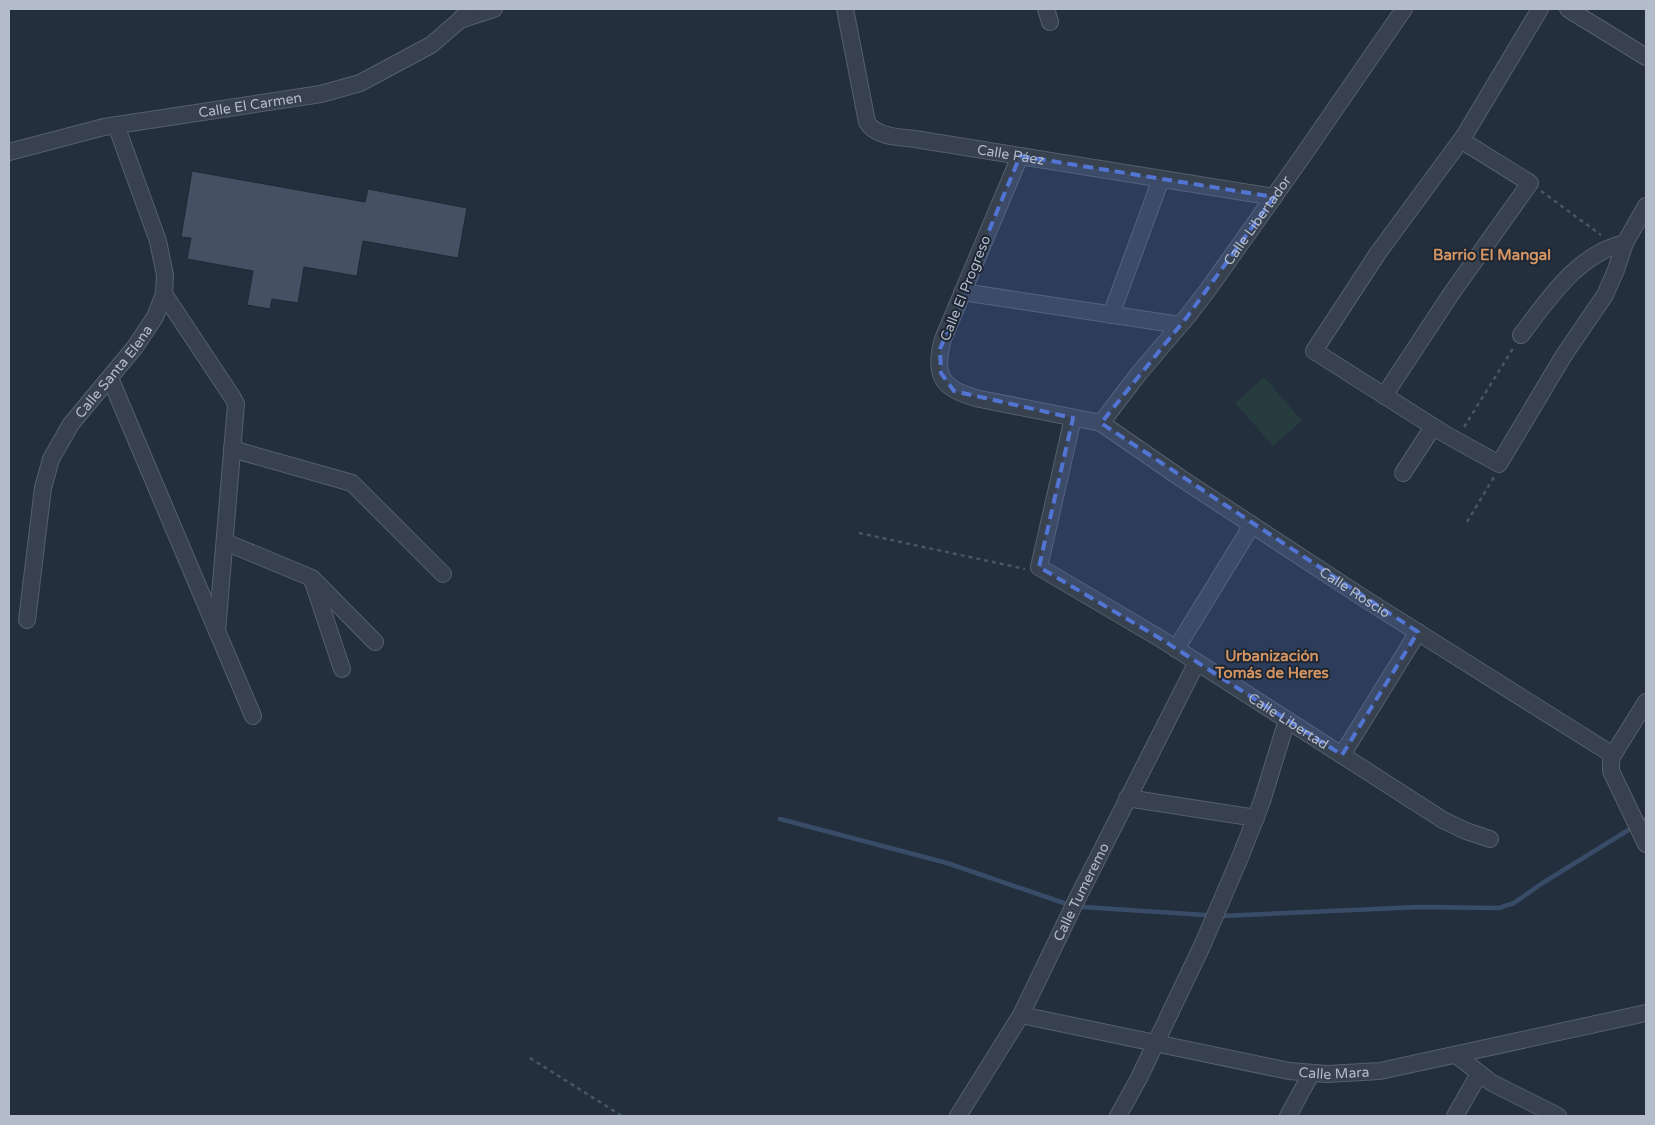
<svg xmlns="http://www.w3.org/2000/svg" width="1655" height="1125" viewBox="0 0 1655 1125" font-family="'Varela Round',sans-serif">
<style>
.green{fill:#263c3f}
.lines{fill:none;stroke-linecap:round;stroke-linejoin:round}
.stream{stroke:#394c67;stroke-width:4.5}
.building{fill:#455162;stroke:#1f2835}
.minor-casing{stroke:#565f6c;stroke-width:18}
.path{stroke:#44595c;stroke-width:2.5;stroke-dasharray:4 4;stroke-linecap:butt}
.minor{stroke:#38414e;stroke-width:16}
.marked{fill:#5274d3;fill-opacity:0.2;stroke:#5274d3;stroke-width:4;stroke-dasharray:10 6;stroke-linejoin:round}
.labels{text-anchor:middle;stroke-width:4;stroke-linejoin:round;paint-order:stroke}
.street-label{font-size:14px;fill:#b4bcc9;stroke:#1d2633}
.neighbourhood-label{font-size:15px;font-weight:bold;fill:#d59563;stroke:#1d2633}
</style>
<rect width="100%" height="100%" fill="#242f3e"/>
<!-- green -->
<polygon class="green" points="1264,377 1302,421 1273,446 1235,403"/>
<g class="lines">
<!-- stream -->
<g class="stream">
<polyline points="780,819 947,863 1064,903"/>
<polyline points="1645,819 1646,819"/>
<polyline points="1083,907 1205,915"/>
<polyline points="1222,916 1419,907 1499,908 1514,903 1541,884 1630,829"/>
</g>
</g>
<!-- building -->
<polygon class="building" points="192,171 365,202 368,189 467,208 458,258 363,241 357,276 304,267 298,303 272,299 270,309 247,305 253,271 187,259 191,238 181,237"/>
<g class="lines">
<defs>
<g id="minor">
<path id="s1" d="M 845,9 L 867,122 C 875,137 900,137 915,139 L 1274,197"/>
<polyline points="1046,9 1050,22"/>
<polyline points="1540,9 1464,136 1378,253 1314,351 1445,434 1499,464 1564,355 1605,295 1616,270 1625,243 1646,206"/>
<polyline points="1568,9 1646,57"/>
<polyline points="460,20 494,9"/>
<path id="s2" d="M 9,152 L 104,127 L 321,94 L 360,83 L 431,45 L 460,20 L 469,9"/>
<path id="s3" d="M 1020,156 L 943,339 C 932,378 944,390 980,399 L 1101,423 L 1182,479 L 1365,599 L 1613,755"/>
<polyline points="962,292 1180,325"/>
<polyline points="164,294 233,398 236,404 217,631"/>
<polyline points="1111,315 1161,179"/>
<path d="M 1521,335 C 1548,300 1578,253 1625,243"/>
<polyline points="110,378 253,716"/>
<polyline points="1384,396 1451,294 1530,183 1461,140"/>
<path id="s4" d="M 1073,418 L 1039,567 L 1161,639 L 1443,820 L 1466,831 L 1490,839"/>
<path id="s5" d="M 1101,423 L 1140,372 L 1187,317 L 1207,291 L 1302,157 L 1404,9"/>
<polyline points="232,449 352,483 443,574"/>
<polyline points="1403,473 1433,427"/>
<polyline points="225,542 312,578 375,642"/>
<polyline points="313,582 342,669"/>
<path id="s6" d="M 27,620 L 43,488 L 51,459 L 71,424 L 135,347 L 155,317 L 164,294 L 165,275 L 158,241 L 116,125"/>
<polyline points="1176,649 1252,525"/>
<polyline points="1646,702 1613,755 1611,761 1611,771 1646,844"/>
<polyline points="1342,755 1418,632"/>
<polyline points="1127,798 1256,818"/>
<path id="s7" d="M 1021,1015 L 1289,1071 L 1327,1074 L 1380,1071 L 1646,1013"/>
<polyline points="1456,1055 1492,1083 1558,1116"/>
<path id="s8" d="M 958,1116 L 1021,1015 L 1075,903 L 1197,662"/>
<polyline points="1118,1116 1139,1078 1202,946 1241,855 1262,801 1287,720"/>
<polyline points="1288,1116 1311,1074"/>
<polyline points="1455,1116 1479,1074"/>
</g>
</defs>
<!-- minor casing -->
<use href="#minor" class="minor-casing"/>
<!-- path -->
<g class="path">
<polyline points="1541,191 1601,235"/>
<polyline points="1464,427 1514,347"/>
<polyline points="1467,522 1494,477"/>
<polyline points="859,533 1025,569"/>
<polyline points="530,1058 622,1116"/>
</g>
<!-- minor -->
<use href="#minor" class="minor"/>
</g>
<!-- marked area -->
<path class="marked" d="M 1020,156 L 1274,197 L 1187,317 L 1101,423 L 1418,632 L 1342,755 L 1161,639 L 1039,567 L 1073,418 L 954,391 L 941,373 L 940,349 Z"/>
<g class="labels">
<!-- street labels -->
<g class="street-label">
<text dy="5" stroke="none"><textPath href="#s2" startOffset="246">Calle El Carmen</textPath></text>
<text dy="5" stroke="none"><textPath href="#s1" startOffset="265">Calle Páez</textPath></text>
<text dy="5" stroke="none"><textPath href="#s5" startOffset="256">Calle Libertador</textPath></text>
<text transform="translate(965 288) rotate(-68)" y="5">Calle El Progreso</text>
<text dy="5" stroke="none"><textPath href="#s6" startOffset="271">Calle Santa Elena</textPath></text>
<text dy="5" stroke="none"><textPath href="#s3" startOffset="711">Calle Roscio</textPath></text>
<text dy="5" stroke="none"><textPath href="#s4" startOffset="446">Calle Libertad</textPath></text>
<text dy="5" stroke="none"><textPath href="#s8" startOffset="256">Calle Tumeremo</textPath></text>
<text dy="5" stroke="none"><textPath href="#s7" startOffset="319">Calle Mara</textPath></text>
</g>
<!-- neighbourhood labels -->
<g class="neighbourhood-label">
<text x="1492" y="260">Barrio El Mangal</text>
<text x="1272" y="661">Urbanización<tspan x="1272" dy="17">Tomás de Heres</tspan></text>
</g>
</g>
<!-- border -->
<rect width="1655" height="1125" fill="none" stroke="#b4bcc9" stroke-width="20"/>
</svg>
